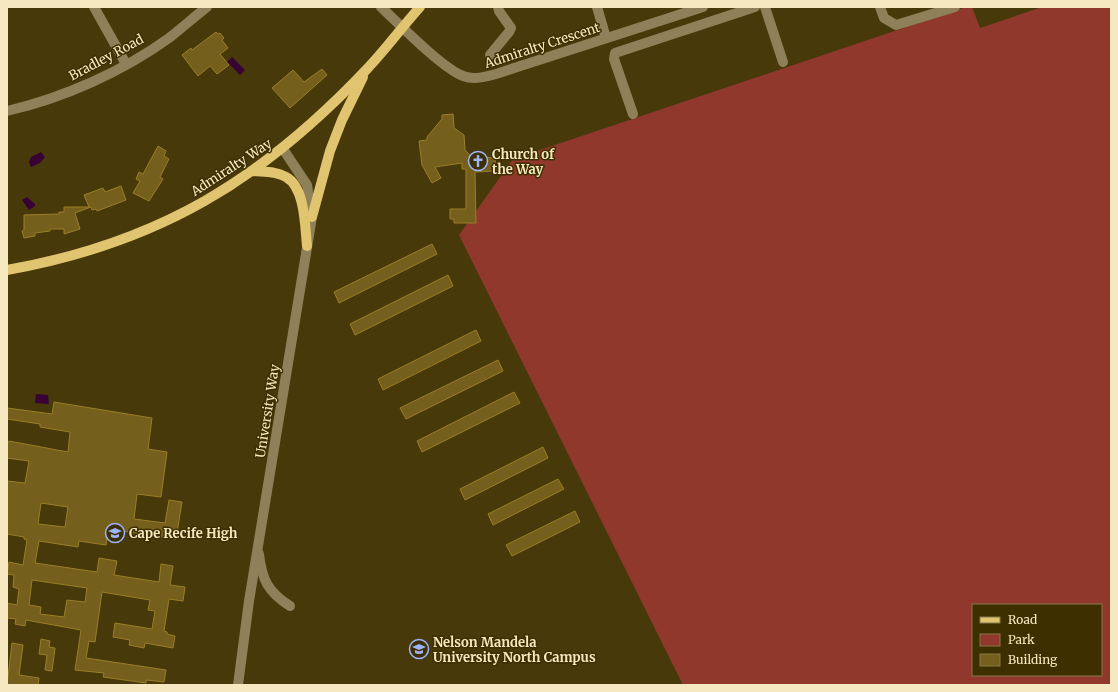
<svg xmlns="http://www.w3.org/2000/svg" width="1118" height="692" viewBox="0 0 1118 692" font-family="Merriweather,serif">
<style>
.green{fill:#8f382b;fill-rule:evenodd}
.water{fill:#380334}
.building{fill:#745f1d;stroke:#9a7f27;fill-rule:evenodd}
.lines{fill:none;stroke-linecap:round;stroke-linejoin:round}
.minor{stroke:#8e8059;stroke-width:10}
.major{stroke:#e1c46f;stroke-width:10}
.labels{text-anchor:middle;stroke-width:3;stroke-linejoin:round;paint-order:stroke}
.street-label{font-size:13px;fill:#f6e8c0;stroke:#3d2f00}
.poi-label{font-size:13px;font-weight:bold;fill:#f6e8c0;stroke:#3d2f00;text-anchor:start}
</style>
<rect width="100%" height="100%" fill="#48390a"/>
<!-- green -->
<path class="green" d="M 966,7 L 972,7 L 980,28 L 1042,7 L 1111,7 L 1111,685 L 683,685 L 459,235 L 513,159 ZM 973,605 L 1101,605 L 1101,675 L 973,675 Z"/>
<!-- water -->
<g class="water">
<polygon points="232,57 245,70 240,75 227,62"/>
<polygon points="41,152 45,157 40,163 31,167 29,162 31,157"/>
<polygon points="27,197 35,204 35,206 29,210 22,200"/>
<polygon points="36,394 48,395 49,404 35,403"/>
</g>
<!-- building -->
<g class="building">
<polygon points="216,32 218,34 220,33 224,38 222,40 228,48 220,54 229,65 217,74 210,66 198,76 182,55 191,48 192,50"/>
<polygon points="322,69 327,75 290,108 272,88 293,70 304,82"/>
<polygon points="453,114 454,128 464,135 465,150 474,159 495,157 496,171 475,172 476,223 454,223 454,219 450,219 450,209 466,209 466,169 462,169 462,163 435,167 441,178 432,183 422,165 419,141 427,140 427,137 442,119 442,115"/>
<polygon points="158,146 166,151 164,156 169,159 160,177 163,179 149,201 133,193 140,181 136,179 139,172 143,174"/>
<polygon points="121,186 126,200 97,211 96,209 92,210 91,207 75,213 80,229 64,234 64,229 50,229 50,231 35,233 35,236 24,238 22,231 24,230 24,215 59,214 59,212 64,212 64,207 89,207 84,195 103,188 105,192"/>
<polygon points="432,244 437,254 339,303 334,292"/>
<polygon points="448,275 453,286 355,335 350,324"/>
<polygon points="476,330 481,341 383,390 378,379"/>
<polygon points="498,360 503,371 406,419 400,408"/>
<polygon points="514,392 520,403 422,452 417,441"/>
<path d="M 54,402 L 152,418 L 148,449 L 167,452 L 161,497 L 137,494 L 134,519 L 165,523 L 169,500 L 182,502 L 176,539 L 122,531 L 122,529 L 108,528 L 106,545 L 79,541 L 78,547 L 39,541 L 35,563 L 97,572 L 99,558 L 117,561 L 114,575 L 159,582 L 161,564 L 173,566 L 170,585 L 185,587 L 183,601 L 169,599 L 164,631 L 167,632 L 167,634 L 175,636 L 173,648 L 145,643 L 144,648 L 129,645 L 130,640 L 113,637 L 115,623 L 152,629 L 155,611 L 148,610 L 150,600 L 102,592 L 95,642 L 89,641 L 86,658 L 166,670 L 164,682 L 146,680 L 146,683 L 103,677 L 104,673 L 75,670 L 81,630 L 26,620 L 25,626 L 15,624 L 16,619 L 7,618 L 7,603 L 17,605 L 19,589 L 13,587 L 14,575 L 7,574 L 9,562 L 23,565 L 27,540 L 24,539 L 24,537 L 7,534 L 7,481 L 25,483 L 29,461 L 7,458 L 7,444 L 9,441 L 68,452 L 70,432 L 40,427 L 40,424 L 7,419 L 7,408 L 52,414 ZM 41,503 L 68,507 L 65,527 L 38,524 ZM 32,580 L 87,588 L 85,602 L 67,600 L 64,617 L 40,614 L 41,607 L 29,605 Z"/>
<polygon points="543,447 548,458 465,500 460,489"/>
<polygon points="558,479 564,489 493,525 488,514"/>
<polygon points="575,511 580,522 512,556 506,545"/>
<polygon points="41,639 50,641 49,647 55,648 52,671 45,670 47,655 39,654"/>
<polygon points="12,643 23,645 19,675 39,678 38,685 7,685"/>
</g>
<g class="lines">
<!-- minor -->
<g class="minor">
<polyline points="94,7 126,64"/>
<path d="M 381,7 C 399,24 442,68 463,76 C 474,80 485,77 496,74 L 703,7"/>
<polyline points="597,7 606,38"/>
<polyline points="765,7 783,62"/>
<polyline points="880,7 884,18 896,25 955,7"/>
<polyline points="490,55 509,32 511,28 499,11 498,7"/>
<path d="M 7,111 C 63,98 122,72 169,38 C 182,28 194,17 207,7"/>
<polyline points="633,114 614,59 615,53 755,7"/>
<path d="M 259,554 C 262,580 268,592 290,606"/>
<polyline points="238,685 249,601 312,217 307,185 283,149"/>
</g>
<!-- major -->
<g class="major">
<path d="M 253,171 C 264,172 276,171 286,177 C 305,187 305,226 307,246"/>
<polyline points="312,217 330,151 342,120 363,77"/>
<path d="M 7,270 C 159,243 262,180 367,69 C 386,49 402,27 420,7"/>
</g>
</g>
<!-- icons -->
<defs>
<symbol id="church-ring" viewBox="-11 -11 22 22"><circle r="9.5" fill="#3d2f00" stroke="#9eb4fd" stroke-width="1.5"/><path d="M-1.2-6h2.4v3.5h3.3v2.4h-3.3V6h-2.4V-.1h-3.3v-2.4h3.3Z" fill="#9eb4fd"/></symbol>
<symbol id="school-ring" viewBox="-11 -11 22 22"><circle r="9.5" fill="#3d2f00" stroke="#9eb4fd" stroke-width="1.5"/><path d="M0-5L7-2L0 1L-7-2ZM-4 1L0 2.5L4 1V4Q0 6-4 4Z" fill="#9eb4fd"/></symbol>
<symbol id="university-ring" viewBox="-11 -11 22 22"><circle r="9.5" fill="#3d2f00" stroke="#9eb4fd" stroke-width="1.5"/><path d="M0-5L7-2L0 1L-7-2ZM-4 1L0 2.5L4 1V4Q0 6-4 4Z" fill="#9eb4fd"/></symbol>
</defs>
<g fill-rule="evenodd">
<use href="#church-ring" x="467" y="150" width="22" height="22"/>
<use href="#school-ring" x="104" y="522" width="22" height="22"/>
<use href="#university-ring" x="408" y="638" width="22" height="22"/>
</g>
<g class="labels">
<!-- street labels -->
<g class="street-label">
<text transform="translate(542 45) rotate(-18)" y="5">Admiralty Crescent</text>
<text transform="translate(106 57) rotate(-28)" y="5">Bradley Road</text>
<text transform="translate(231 167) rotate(-33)" y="5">Admiralty Way</text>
<text transform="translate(267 411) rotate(-81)" y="5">University Way</text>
</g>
<!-- poi labels -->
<g class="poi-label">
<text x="492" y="159">Church of<tspan x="492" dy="15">the Way</tspan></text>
<text x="129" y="538">Cape Recife High</text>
<text x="433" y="647">Nelson Mandela<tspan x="433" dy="15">University North Campus</tspan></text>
</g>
</g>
<!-- border -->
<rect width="1118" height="692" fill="none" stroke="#f6e8c0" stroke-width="16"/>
<!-- legend -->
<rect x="972" y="604" width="130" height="72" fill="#3d2f00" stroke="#87794d"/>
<rect x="980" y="617" width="20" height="6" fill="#e1c46f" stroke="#87794d"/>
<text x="1008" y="624" font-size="12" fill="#f6e8c0">Road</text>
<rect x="980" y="634" width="20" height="12" fill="#8f382b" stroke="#87794d"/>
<text x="1008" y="644" font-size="12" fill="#f6e8c0">Park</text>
<rect x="980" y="654" width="20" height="12" fill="#745f1d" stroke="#87794d"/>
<text x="1008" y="664" font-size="12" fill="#f6e8c0">Building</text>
</svg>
